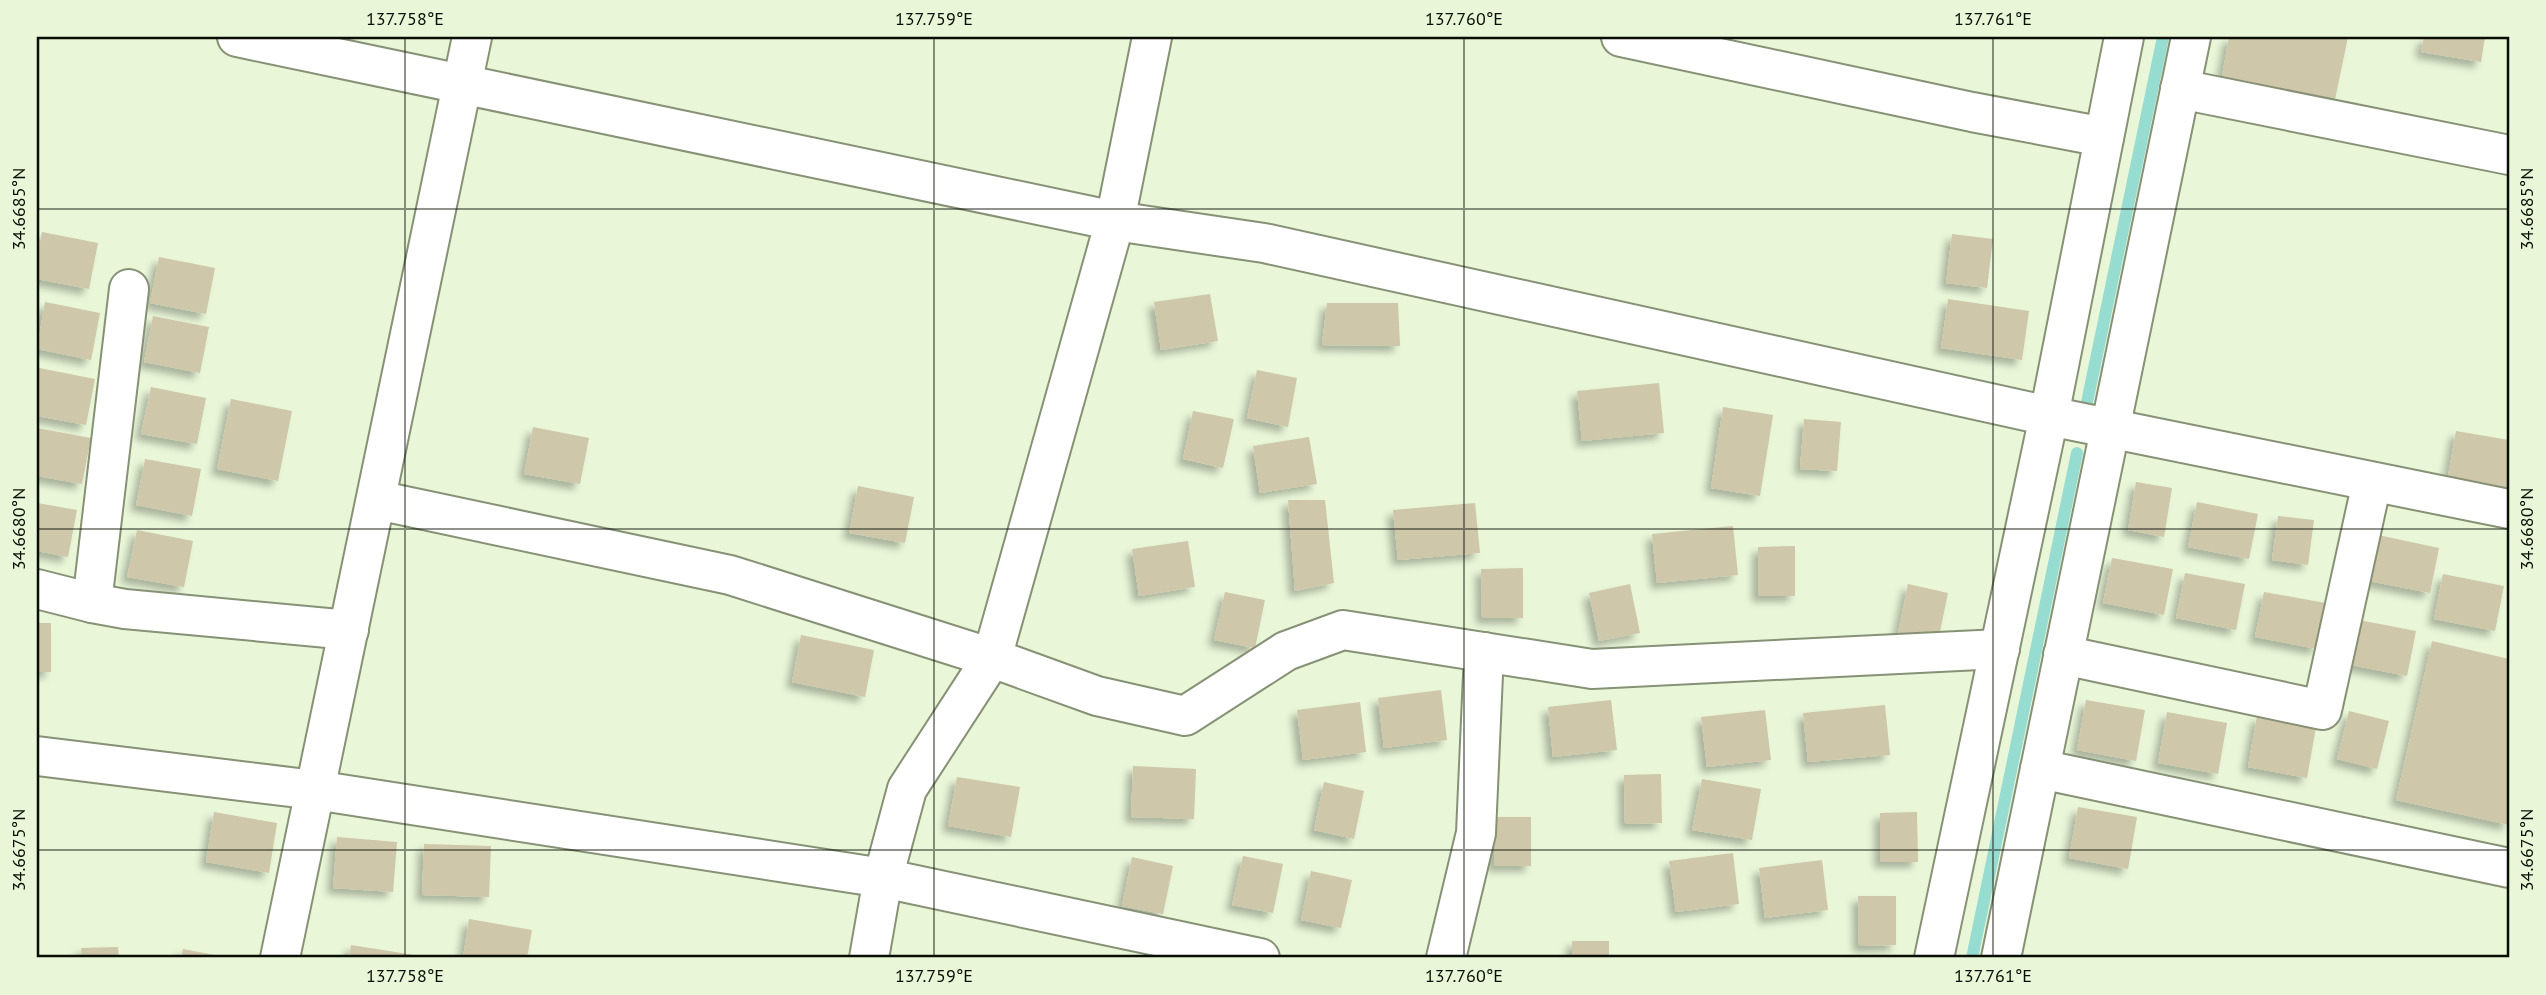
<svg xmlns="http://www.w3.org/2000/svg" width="2546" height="995" viewBox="0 0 2546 995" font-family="'PT Sans',sans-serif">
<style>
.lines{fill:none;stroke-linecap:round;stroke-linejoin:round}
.stream{stroke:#97dcd1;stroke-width:12}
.building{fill:#cec7a9;filter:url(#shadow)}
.minor-casing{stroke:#869176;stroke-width:42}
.minor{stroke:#fff;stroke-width:38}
.ticks{fill:none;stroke:#090d04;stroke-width:2;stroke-opacity:0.45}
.neatline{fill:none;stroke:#090d04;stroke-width:2.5}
.ticks-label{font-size:18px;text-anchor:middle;fill:#090d04}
</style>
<defs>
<filter id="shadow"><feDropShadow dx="-6" dy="6" stdDeviation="3.5" flood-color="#0004"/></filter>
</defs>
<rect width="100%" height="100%" fill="#e9f6d8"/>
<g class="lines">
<!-- stream -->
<g class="stream">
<polyline points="2085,412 2163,37"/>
<polyline points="1972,958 2077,453"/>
</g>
</g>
<!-- building -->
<g class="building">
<polygon points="2229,37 2348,37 2334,104 2221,82"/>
<polygon points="2424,37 2485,37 2481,62 2421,52"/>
<polygon points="42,232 98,243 89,289 37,279 37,257"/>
<polygon points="1952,234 1993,239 1987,288 1946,283"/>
<polygon points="159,257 215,268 206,314 150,303"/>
<polygon points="1210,294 1218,341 1161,350 1154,302"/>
<polygon points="1948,299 2029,311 2022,360 1941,348"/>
<polygon points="45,302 100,313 91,360 37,349"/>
<polygon points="1327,303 1398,303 1400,346 1322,345"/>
<polygon points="153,316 209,327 200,373 144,362"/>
<polygon points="39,368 95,379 86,425 37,416"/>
<polygon points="1257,370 1297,378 1288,427 1247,418"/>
<polygon points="1659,383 1664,433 1582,441 1577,391"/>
<polygon points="151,387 206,398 197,444 141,434"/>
<polygon points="231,399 292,411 278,481 217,469"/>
<polygon points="1723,407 1773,415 1760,496 1711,488"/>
<polygon points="1193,411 1234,419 1223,468 1183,459"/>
<polygon points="1804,419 1841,422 1837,471 1800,469"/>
<polygon points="533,427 589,438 580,484 524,474"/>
<polygon points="37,428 91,438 82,484 37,476"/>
<polygon points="2456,431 2509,440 2509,476 2506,492 2447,482"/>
<polygon points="1309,437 1317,484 1260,493 1253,446"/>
<polygon points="145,459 201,469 192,516 136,505"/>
<polygon points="2136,482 2172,488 2164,537 2128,530"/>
<polygon points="858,486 914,497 905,543 849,533"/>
<polygon points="1288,500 1325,500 1334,583 1295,591"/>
<polygon points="2197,502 2258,514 2249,559 2188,547"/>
<polygon points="37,503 77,510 68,557 37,551"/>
<polygon points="1475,503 1480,553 1398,560 1393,510"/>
<polygon points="2278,516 2314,520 2308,565 2272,560"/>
<polygon points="1733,526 1738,575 1657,583 1652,534"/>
<polygon points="137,530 193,541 184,587 127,577"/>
<polygon points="2378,535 2439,548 2430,593 2369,581"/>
<polygon points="1188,541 1195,587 1139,596 1132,549"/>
<polygon points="1795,546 1795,596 1758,596 1758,547"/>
<polygon points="2112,558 2173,569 2164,615 2103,603"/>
<polygon points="1523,568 1523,618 1482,618 1481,569"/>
<polygon points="2185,573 2245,584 2236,630 2176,618"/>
<polygon points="2443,574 2504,586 2495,631 2434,619"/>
<polygon points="1630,584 1640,633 1599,641 1589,593"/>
<polygon points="1908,584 1948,593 1938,641 1898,633"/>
<polygon points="1225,592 1265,600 1255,648 1214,640"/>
<polygon points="2264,592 2326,603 2317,649 2255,637"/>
<polygon points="2354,619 2416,631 2407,676 2346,664"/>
<rect x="37" y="623" width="14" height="49"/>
<polygon points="801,635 874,650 865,697 792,682"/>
<polygon points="2432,641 2509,659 2509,825 2396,800"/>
<polygon points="1441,690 1447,740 1384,748 1378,698"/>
<polygon points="1611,700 1617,750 1553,757 1548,707"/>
<polygon points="2086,700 2145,710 2136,761 2077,750"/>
<polygon points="1360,702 1366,752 1303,760 1297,710"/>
<polygon points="1885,705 1890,755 1808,762 1803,713"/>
<polygon points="1765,710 1771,760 1707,767 1701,717"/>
<polygon points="2349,711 2389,721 2377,769 2337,759"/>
<polygon points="2167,712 2227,723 2218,774 2158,763"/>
<polygon points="2257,716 2316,727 2307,778 2248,767"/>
<polygon points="1133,766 1196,769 1194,819 1131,817"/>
<polygon points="1661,774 1662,823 1625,824 1624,775"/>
<polygon points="957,777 1020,787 1011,837 948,826"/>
<polygon points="1702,779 1761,789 1752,840 1692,830"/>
<polygon points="1324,782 1364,791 1354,839 1314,830"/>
<polygon points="2078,807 2137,817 2128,869 2069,858"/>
<polygon points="214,812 277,823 269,873 206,862"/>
<polygon points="1917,812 1918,862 1880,862 1880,813"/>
<rect x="1494" y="817" width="37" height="49"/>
<polygon points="337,837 397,842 393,892 333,888"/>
<polygon points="424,844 491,846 489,897 422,895"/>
<polygon points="1733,853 1739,904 1676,912 1669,861"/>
<polygon points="1243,856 1283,864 1273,913 1232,905"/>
<polygon points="1132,857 1173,866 1163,914 1122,906"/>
<polygon points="1822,860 1828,910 1765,918 1759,868"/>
<polygon points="1311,871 1352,880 1341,928 1301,920"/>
<polygon points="1858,896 1896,896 1896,945 1859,946"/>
<polygon points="469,919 532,930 527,958 463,958"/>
<rect x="1572" y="941" width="37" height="17"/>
<polygon points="351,945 414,955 413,958 349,958"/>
<polygon points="118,947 119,958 82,958 81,948"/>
<polygon points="183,949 225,957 225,958 181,958"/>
</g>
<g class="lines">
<defs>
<g id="minor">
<polyline points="237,37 1115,221 1264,243 2049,416 2509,509"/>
<polyline points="1621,37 1972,112 2104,137"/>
<polyline points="2180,89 2509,155"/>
<polyline points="377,500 730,575 992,658 1097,696 1185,716 1286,651 1343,630 1592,669 2000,649"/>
<polyline points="37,589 92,603 125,609 349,630"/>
<polyline points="92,603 129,289"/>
<polyline points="2063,655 2322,710 2372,482"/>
<polyline points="37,756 315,790 883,878 1260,958"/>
<polyline points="2040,769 2509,868"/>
<polyline points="280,958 472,37"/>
<polyline points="869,958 883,878 907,789 992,658 1115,221 1152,37"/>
<polyline points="1446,958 1476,833 1484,652"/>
<polyline points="1934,958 2049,416 2124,37"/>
<polyline points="2001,958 2191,37"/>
</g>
</defs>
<!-- minor casing -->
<use href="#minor" class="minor-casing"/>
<!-- minor -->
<use href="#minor" class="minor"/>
</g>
<!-- ticks -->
<path class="ticks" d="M 405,37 L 405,958M 934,37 L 934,958M 1464,37 L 1464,958M 1993,37 L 1993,958M 37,209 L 2509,209M 37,529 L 2509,529M 37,850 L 2509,850"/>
<!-- border -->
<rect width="2546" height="995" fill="none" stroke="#e9f6d8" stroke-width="77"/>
<rect x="38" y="38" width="2470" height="918" class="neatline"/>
<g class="ticks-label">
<text x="405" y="25">137.758°E</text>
<text x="934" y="25">137.759°E</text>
<text x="1464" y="25">137.760°E</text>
<text x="1993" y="25">137.761°E</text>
<text transform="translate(19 209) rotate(-90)" y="6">34.6685°N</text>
<text transform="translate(2527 209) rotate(-90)" y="6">34.6685°N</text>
<text transform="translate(19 529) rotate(-90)" y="6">34.6680°N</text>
<text transform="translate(2527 529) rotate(-90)" y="6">34.6680°N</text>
<text transform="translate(19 850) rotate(-90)" y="6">34.6675°N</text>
<text transform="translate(2527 850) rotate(-90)" y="6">34.6675°N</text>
<text x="405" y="982">137.758°E</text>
<text x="934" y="982">137.759°E</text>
<text x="1464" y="982">137.760°E</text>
<text x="1993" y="982">137.761°E</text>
</g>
</svg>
